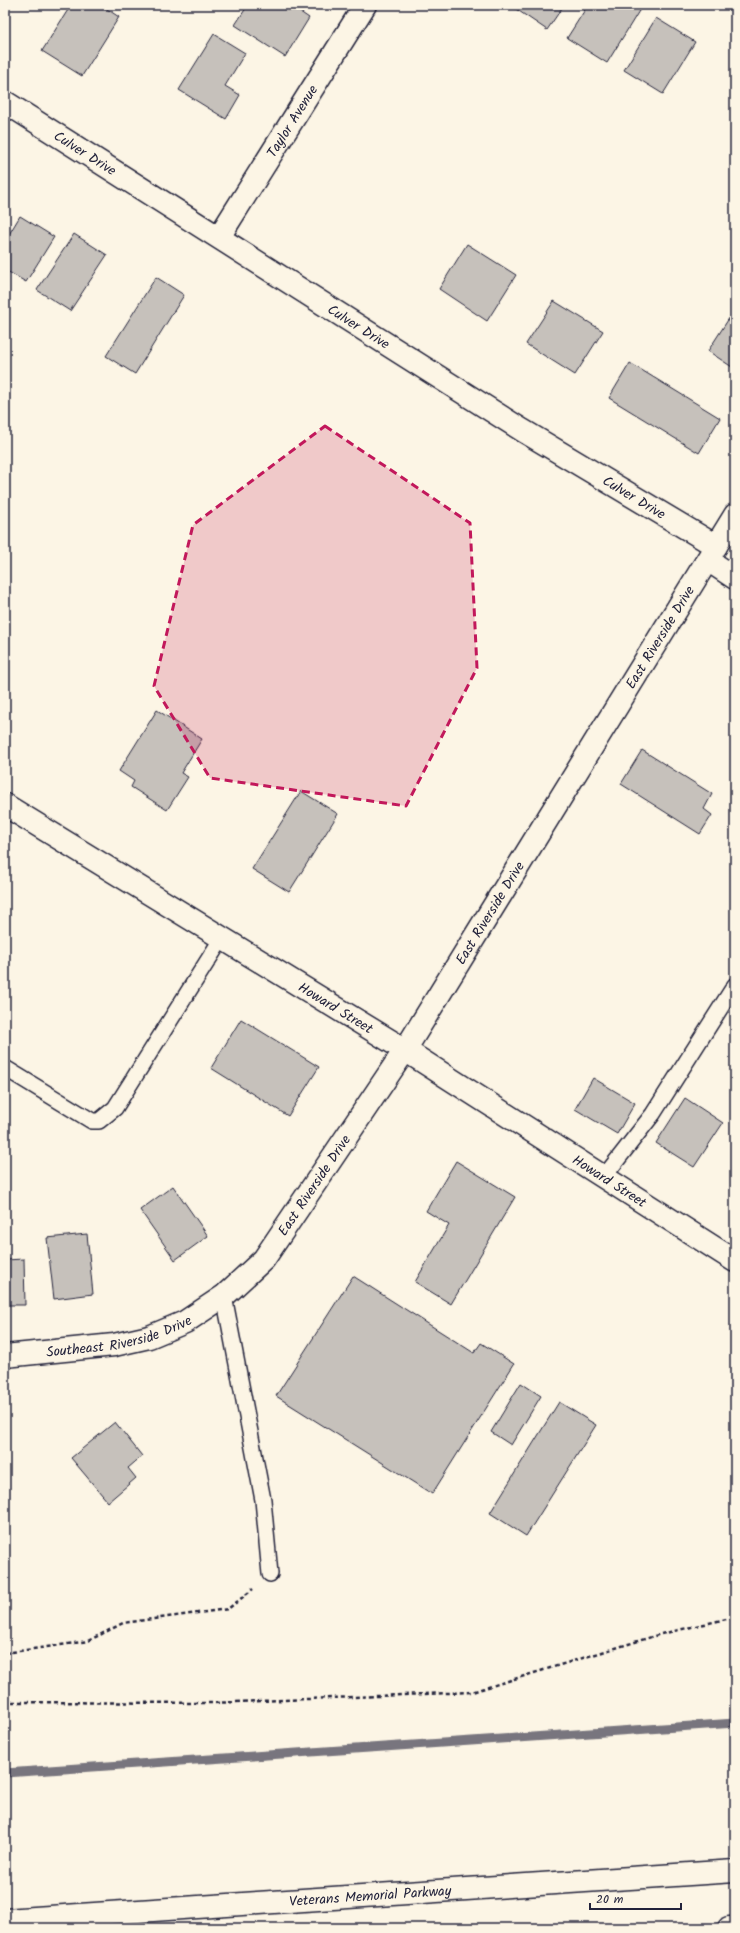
<svg xmlns="http://www.w3.org/2000/svg" width="740" height="1933" viewBox="0 0 740 1933" font-family="Kalam,sans-serif">
<style>
.lines{fill:none;stroke-linecap:round;stroke-linejoin:round}
.stream{stroke:#78757e;stroke-width:9}
.building{fill:#c6c1bb;stroke:#22223b}
.lane-casing{stroke:#22223b;stroke-width:18}
.street-casing{stroke:#22223b;stroke-width:25}
.secondary-casing{stroke:#22223b;stroke-width:25}
.highway-casing{stroke:#22223b;stroke-width:25}
.path{stroke:#22223b;stroke-width:2.5;stroke-dasharray:4 3;stroke-linecap:butt}
.lane{stroke:#fcf5e5;stroke-width:15}
.street{stroke:#fcf5e5;stroke-width:22}
.secondary{stroke:#fcf5e5;stroke-width:22}
.highway{stroke:#fcf5e5;stroke-width:22}
.marked{fill:#c2185b;fill-opacity:0.2;stroke:#c2185b;stroke-width:3;stroke-dasharray:8 5;stroke-linejoin:round}
.labels{text-anchor:middle;stroke-width:3.5;stroke-linejoin:round;paint-order:stroke}
.street-label{font-size:14px;fill:#22223b;stroke:#fcf5e5}
</style>
<rect width="100%" height="100%" fill="#fcf5e5"/>
<filter id="ink" filterUnits="userSpaceOnUse"><feTurbulence type="fractalNoise" baseFrequency=".025" numOctaves="2"/><feDisplacementMap in="SourceGraphic" scale="8" xChannelSelector="R" yChannelSelector="G"/><feConvolveMatrix kernelMatrix="1 2 1 2 8 2 1 2 1" color-interpolation-filters="sRGB"/></filter>
<g filter="url(#ink)">
<g class="lines">
<!-- stream -->
<polyline class="stream" points="5,1773 735,1723"/>
</g>
<!-- building -->
<g class="building">
<polygon points="71,5 101,5 119,17 82,76 42,51"/>
<polygon points="248,5 290,5 309,18 285,57 235,25"/>
<polygon points="510,5 564,5 547,30"/>
<polygon points="588,5 642,6 607,63 567,38"/>
<polygon points="656,18 695,42 663,94 624,70"/>
<polygon points="214,34 245,53 225,86 240,95 226,119 179,90"/>
<polygon points="20,216 54,237 26,282 5,270 5,241"/>
<polygon points="74,234 107,255 70,311 37,290"/>
<polygon points="467,244 516,275 487,321 439,289"/>
<polygon points="156,277 184,295 135,374 106,356"/>
<polygon points="554,301 603,331 575,375 526,344"/>
<polygon points="735,309 735,369 708,351"/>
<polygon points="630,363 720,418 699,453 609,398"/>
<polygon points="157,710 202,739 181,773 188,777 167,810 131,787 134,781 119,771"/>
<polygon points="642,750 712,794 704,809 712,815 700,834 621,784"/>
<polygon points="301,791 338,814 289,892 252,869"/>
<polygon points="241,1019 319,1067 288,1116 211,1068"/>
<polygon points="593,1078 635,1103 617,1134 575,1109"/>
<polygon points="685,1098 723,1123 694,1167 656,1143"/>
<polygon points="456,1161 515,1197 451,1304 415,1282 449,1225 426,1211"/>
<polygon points="173,1186 208,1236 175,1260 140,1210"/>
<polygon points="87,1234 93,1294 54,1299 47,1238"/>
<polygon points="24,1259 25,1305 5,1305 5,1260"/>
<polygon points="353,1276 474,1353 481,1343 514,1364 432,1494 276,1396"/>
<polygon points="521,1383 541,1396 511,1445 491,1432"/>
<polygon points="559,1402 596,1425 526,1536 490,1513"/>
<polygon points="115,1422 142,1456 128,1468 136,1478 108,1502 71,1458"/>
</g>
<g class="lines">
<defs>
<g id="lane">
<polyline points="5,1068 92,1121 99,1121 115,1108 222,938"/>
<polyline points="603,1178 653,1114 735,985"/>
<polyline points="224,1296 263,1500 270,1574"/>
</g>
<g id="street">
<path id="s1" d="M 219,237 L 365,5"/>
<polyline points="708,560 735,578"/>
<path id="s2" d="M 5,805 L 405,1050 L 735,1261"/>
</g>
<g id="secondary">
<path id="s3" d="M 5,102 L 522,430 L 716,546"/>
<path id="s4" d="M 5,1356 L 114,1345 L 149,1337 L 185,1322 L 224,1296 L 264,1259 L 405,1050 L 735,515"/>
</g>
<g id="highway">
<path id="s5" d="M 5,1920 L 735,1871"/>
<polyline points="729,1928 735,1928"/>
</g>
</defs>
<!-- lane casing -->
<use href="#lane" class="lane-casing"/>
<!-- street casing -->
<use href="#street" class="street-casing"/>
<!-- secondary casing -->
<use href="#secondary" class="secondary-casing"/>
<!-- highway casing -->
<use href="#highway" class="highway-casing"/>
<!-- path -->
<g class="path">
<polyline points="5,1653 88,1641 123,1623 228,1609 253,1589"/>
<polyline points="5,1702 213,1703 472,1692 661,1634 735,1617"/>
</g>
<!-- lane -->
<use href="#lane" class="lane"/>
<!-- street -->
<use href="#street" class="street"/>
<!-- secondary -->
<use href="#secondary" class="secondary"/>
<!-- highway -->
<use href="#highway" class="highway"/>
</g>
</g>
<!-- marked area -->
<path class="marked" d="M 325,426 L 470,523 L 477,668 L 406,806 L 210,778 L 154,686 L 193,525 Z"/>
<g class="labels">
<!-- street labels -->
<g class="street-label">
<text dy="5" stroke="none"><textPath href="#s1" startOffset="137">Taylor Avenue</textPath></text>
<text dy="5" stroke="none"><textPath href="#s3" startOffset="95">Culver Drive</textPath></text>
<text dy="5" stroke="none"><textPath href="#s3" startOffset="419">Culver Drive</textPath></text>
<text dy="5" stroke="none"><textPath href="#s3" startOffset="743">Culver Drive</textPath></text>
<text dy="5" stroke="none"><textPath href="#s4" startOffset="1023">East Riverside Drive</textPath></text>
<text dy="5" stroke="none"><textPath href="#s4" startOffset="699">East Riverside Drive</textPath></text>
<text dy="5" stroke="none"><textPath href="#s2" startOffset="388">Howard Street</textPath></text>
<text dy="5" stroke="none"><textPath href="#s2" startOffset="712">Howard Street</textPath></text>
<text dy="5" stroke="none"><textPath href="#s4" startOffset="375">East Riverside Drive</textPath></text>
<text dy="5" stroke="none"><textPath href="#s4" startOffset="116">Southeast Riverside Drive</textPath></text>
<text dy="5" stroke="none"><textPath href="#s5" startOffset="366">Veterans Memorial Parkway</textPath></text>
</g>
</g>
<!-- margin -->
<rect width="740" height="1933" fill="none" stroke="#fcf5e5" stroke-width="20"/>
<rect x="10" y="10" width="720" height="1913" fill="none" stroke="#22223b" stroke-width="1.5" filter="url(#ink)"/>
<!-- scale -->
<path d="M590 1903v6h91v-6" fill="none" stroke="#22223b" stroke-width="2"/>
<text x="596" y="1903" font-size="12" fill="#22223b" stroke="#fcf5e5" stroke-width="3" paint-order="stroke">20 m</text>
</svg>
